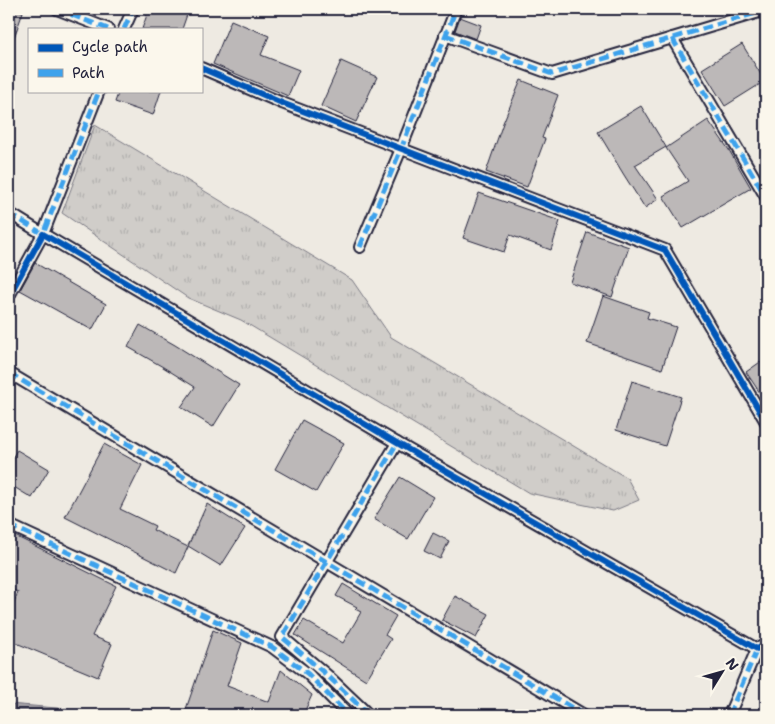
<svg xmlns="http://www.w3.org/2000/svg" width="775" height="724" viewBox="0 0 775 724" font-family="'Shantell Sans',sans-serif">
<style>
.grass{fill:url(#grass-tufts);stroke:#797882}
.water{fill:#a6a3a7;stroke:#716f7c}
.building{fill:#bcb8b8;stroke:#22223b}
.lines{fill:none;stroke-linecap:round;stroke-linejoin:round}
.street-casing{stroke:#22223b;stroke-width:14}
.street{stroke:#fbf7ec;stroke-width:10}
.quiet{stroke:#3ea2ec;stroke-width:5;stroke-dasharray:10 5;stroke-linecap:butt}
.cycleway-casing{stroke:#fbf7ec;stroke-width:9}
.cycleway{stroke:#0057b8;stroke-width:6}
</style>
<defs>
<pattern id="grass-tufts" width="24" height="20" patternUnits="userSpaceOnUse" patternTransform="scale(1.25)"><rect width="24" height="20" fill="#d0cdc9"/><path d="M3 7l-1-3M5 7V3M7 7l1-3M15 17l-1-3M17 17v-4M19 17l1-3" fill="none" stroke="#b2b0ae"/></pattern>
</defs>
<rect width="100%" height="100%" fill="#eeeae2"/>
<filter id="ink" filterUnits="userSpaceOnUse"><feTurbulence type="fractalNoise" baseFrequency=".02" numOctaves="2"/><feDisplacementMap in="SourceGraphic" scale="10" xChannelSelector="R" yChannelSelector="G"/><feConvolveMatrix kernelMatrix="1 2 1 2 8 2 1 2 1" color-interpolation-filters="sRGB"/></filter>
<g filter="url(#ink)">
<!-- grass -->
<polygon class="grass" points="95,125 352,280 391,337 627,478 639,500 613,511 529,493 241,320 188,298 62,213"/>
<!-- water -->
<polygon class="water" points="9,704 56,708 97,715 9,715"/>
<!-- building -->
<g class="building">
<polygon points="9,9 15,9 23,12 10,49 9,48"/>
<polygon points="149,9 189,9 182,29 142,29"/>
<polygon points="460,17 481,25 476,39 455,31"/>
<polygon points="231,20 269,36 261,55 299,70 288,96 213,64"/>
<polygon points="742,44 765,81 725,106 702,69"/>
<polygon points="341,61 377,77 356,122 321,106"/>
<polygon points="521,80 558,95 542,138 545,139 527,187 486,172 503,123"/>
<polygon points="119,91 161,91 153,115 115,102"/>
<polygon points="641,106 666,147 635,165 658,199 645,208 624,175 598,132"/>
<polygon points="708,120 729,150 751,188 683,228 663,196 688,181 666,148"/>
<polygon points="479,193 560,221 551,250 510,235 504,252 463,238"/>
<polygon points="587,232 629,247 612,297 570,282"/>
<polygon points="35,263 106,304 92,330 20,290"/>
<polygon points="603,296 649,312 647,318 676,327 662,369 587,343"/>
<polygon points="140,325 175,345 239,385 213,427 181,407 195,387 163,367 128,347"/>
<polygon points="766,358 766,402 746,372"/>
<polygon points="632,381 681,397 665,446 616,430"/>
<polygon points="302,420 344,443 316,492 275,469"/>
<polygon points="104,444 142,465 120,509 155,526 153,530 188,547 176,573 65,517"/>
<polygon points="17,450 49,469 32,498 9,484 9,463"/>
<polygon points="400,477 433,497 408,539 374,519"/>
<polygon points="207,504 245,528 221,566 188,546"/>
<polygon points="9,533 116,586 92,636 112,644 98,677 9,640 9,615 18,592 9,588"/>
<polygon points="433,533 449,541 440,559 424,551"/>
<polygon points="343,584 396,616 385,635 391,639 366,680 295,635 304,620 343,643 361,612 355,609 357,607 336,596"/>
<polygon points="455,596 489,614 476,638 442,620"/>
<polygon points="213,630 242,643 227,686 269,702 281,670 312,695 303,715 184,715"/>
</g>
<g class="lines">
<defs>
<g id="street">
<polyline points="57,9 108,29"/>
<polyline points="124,29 133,9"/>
<polyline points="445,35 552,74 766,10"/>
<polyline points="672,38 766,197"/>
<polyline points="201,68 282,103 665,250 766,422"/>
<polyline points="9,213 43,234 99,91"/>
<polyline points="360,247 401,149 456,9"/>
<polyline points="9,296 43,234 397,443 757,649 766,644"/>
<polyline points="9,373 584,715"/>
<polyline points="9,525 272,647 308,674 348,715"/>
<polyline points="369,715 328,676 282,637 397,443"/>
<polyline points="729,715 757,649"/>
</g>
</defs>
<!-- street casing -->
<use href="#street" class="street-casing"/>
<!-- street -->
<use href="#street" class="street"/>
<!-- quiet -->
<g class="quiet">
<polyline points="57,9 108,29"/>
<polyline points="124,29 133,9"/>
<polyline points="445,35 552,74 766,10"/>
<polyline points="672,38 766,197"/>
<polyline points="9,213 43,234 99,91"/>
<polyline points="360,247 401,149 456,9"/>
<polyline points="9,373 584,715"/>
<polyline points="9,525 272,647 308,674 348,715"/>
<polyline points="369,715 328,676 282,637 397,443"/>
<polyline points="729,715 757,649"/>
</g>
<defs>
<g id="cycleway">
<polyline points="201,68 282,103 665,250 766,422"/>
<polyline points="9,296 43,234 397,443 757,649 766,644"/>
</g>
</defs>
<!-- cycleway casing -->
<use href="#cycleway" class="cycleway-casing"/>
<!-- cycleway -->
<use href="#cycleway" class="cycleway"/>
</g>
</g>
<!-- margin -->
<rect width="775" height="724" fill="none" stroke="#fbf7ec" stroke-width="30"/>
<rect x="15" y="15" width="745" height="694" fill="none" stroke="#22223b" stroke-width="2" filter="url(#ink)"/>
<!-- legend -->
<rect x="28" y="28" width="175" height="65" fill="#fbf7ec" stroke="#a4a2a5"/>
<rect x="38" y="44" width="25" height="8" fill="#0057b8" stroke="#a4a2a5"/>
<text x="72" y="52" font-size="15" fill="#22223b">Cycle path</text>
<rect x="38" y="69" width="25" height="8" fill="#3ea2ec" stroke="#a4a2a5"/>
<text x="72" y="78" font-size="15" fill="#22223b">Path</text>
<!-- north arrow -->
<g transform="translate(722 672) rotate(53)" stroke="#fbf7ec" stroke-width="4" paint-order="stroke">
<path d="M0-4L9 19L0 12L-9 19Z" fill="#22223b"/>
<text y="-8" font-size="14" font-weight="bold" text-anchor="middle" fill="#22223b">N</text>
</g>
</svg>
